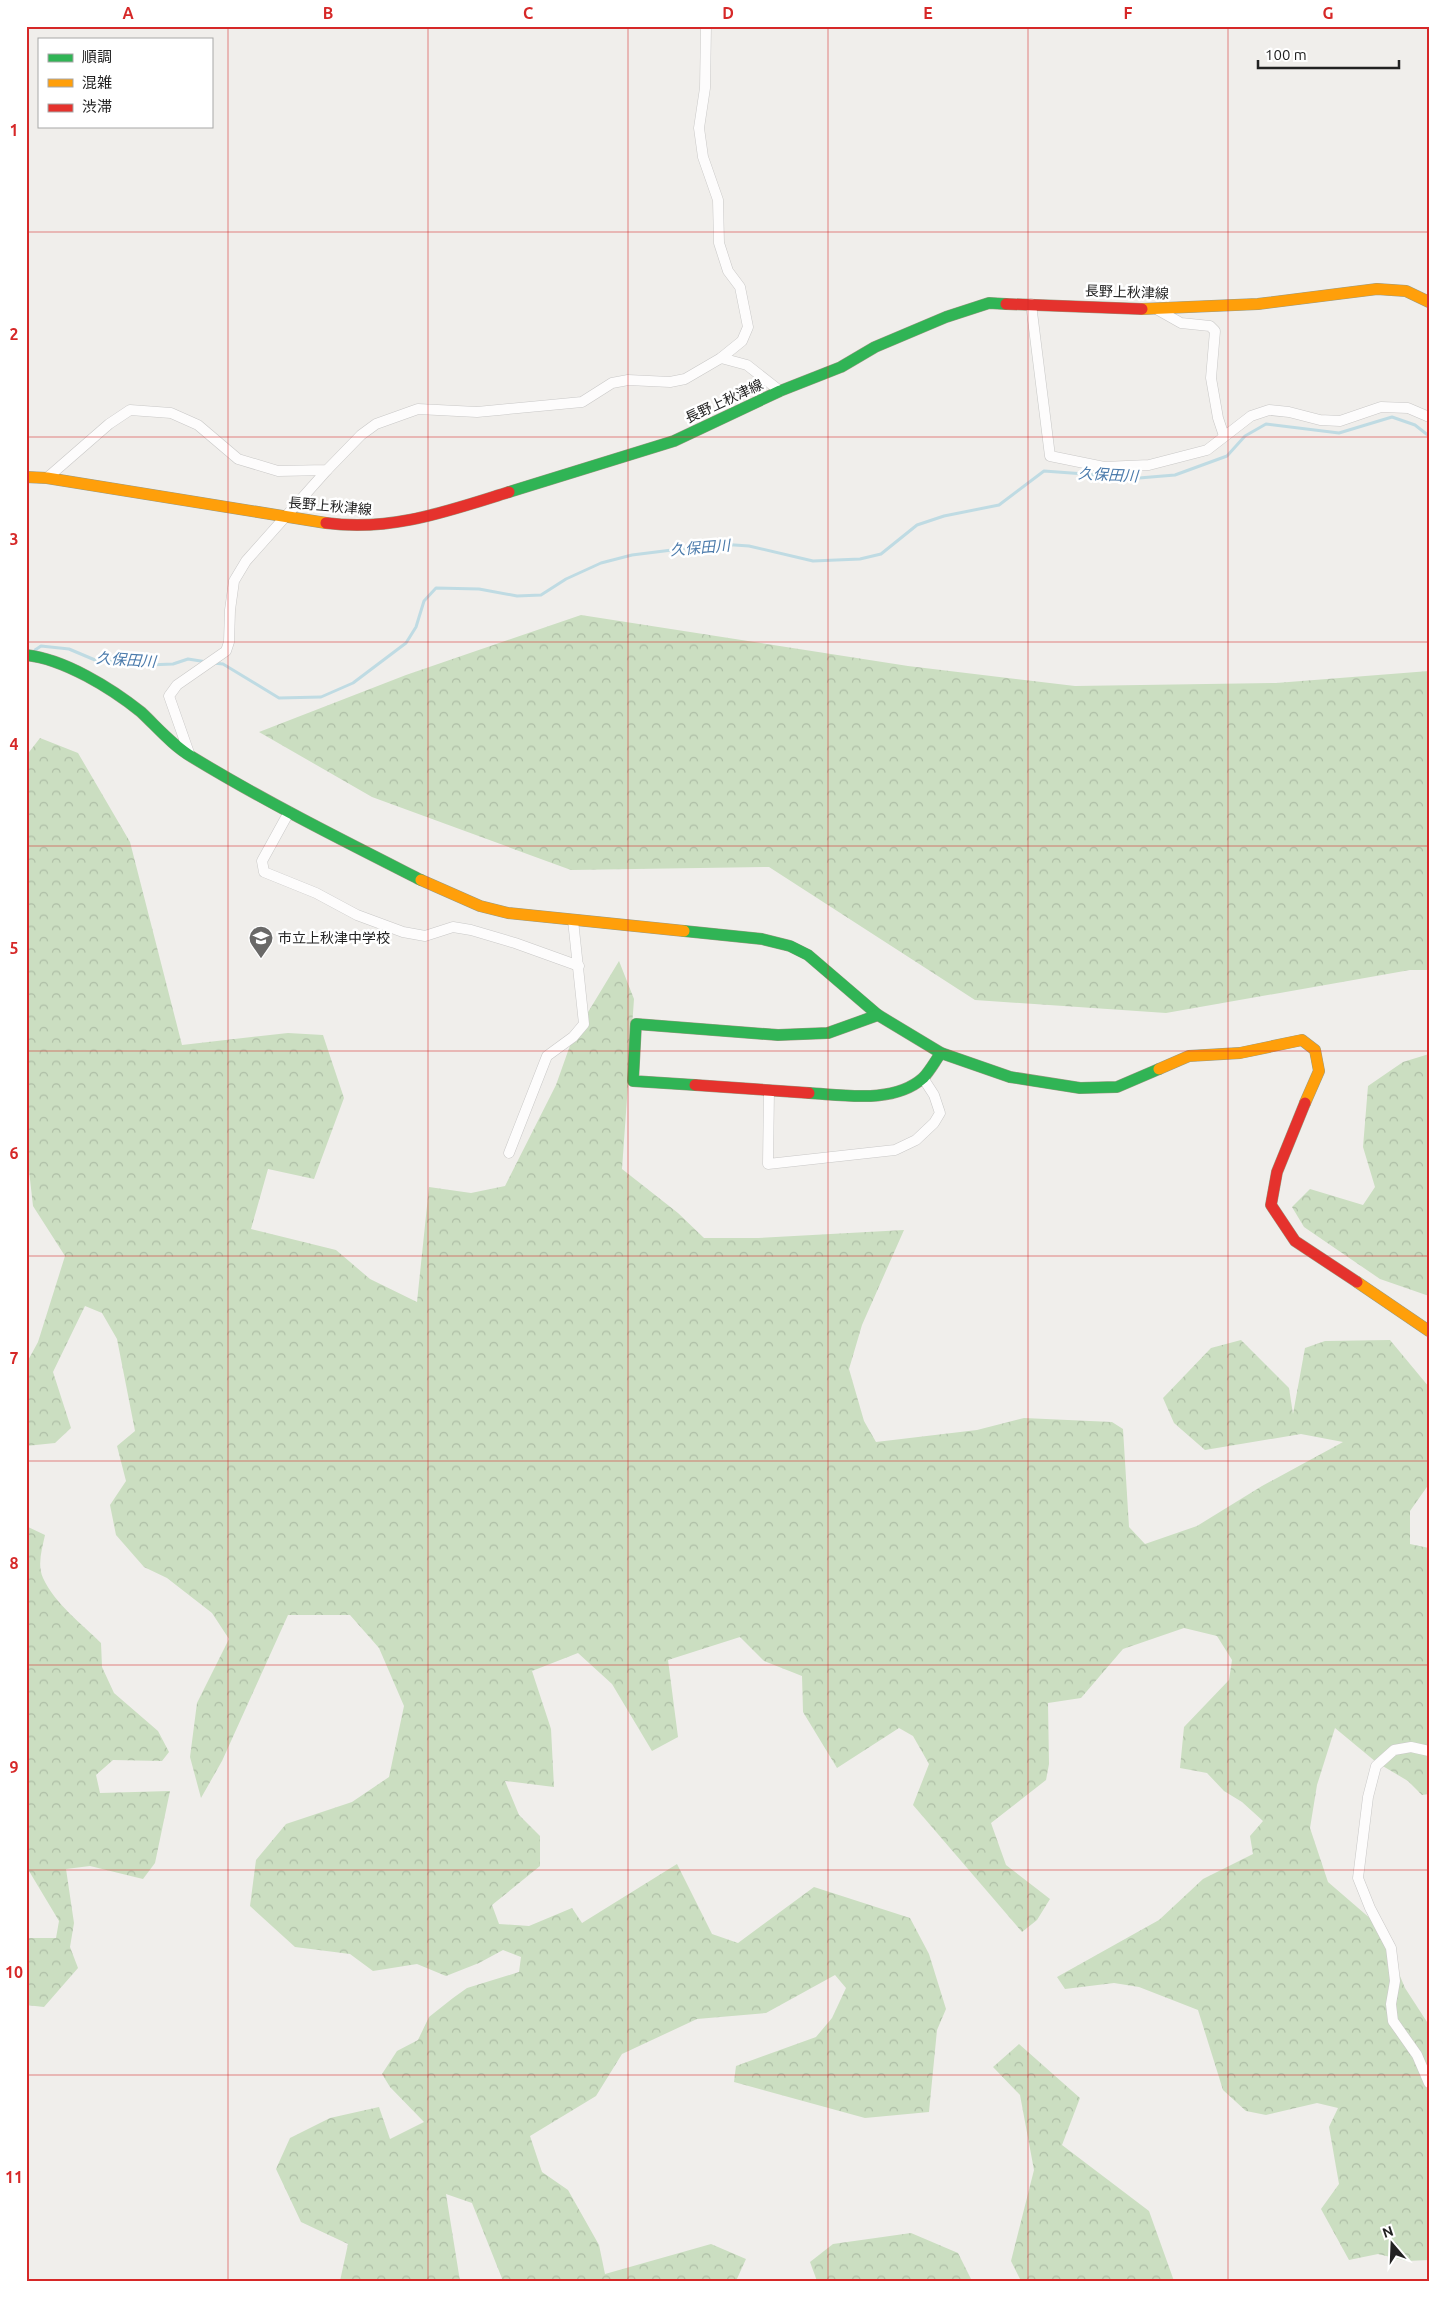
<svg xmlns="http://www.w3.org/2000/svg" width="1455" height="2307" viewBox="0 0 1455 2307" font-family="Ubuntu,'Noto Sans JP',sans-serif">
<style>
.forest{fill:url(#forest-crowns)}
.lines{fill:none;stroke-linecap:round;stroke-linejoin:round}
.stream{stroke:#bfdbe3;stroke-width:3}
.street-casing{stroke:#c9c8c7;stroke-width:11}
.fast-casing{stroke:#999a82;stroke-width:12}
.slow-casing{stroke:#999a82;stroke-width:12}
.jam-casing{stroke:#999a82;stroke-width:12}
.street{stroke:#fdfcfc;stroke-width:10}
.fast{stroke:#30b455;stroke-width:11}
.slow{stroke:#ff9f0a;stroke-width:11}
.jam{stroke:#e5322d;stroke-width:11}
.grid{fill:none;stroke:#d62828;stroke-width:1;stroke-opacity:0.55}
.labels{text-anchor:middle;stroke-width:5;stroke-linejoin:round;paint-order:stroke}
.street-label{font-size:14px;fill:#222;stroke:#fff}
.poi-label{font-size:14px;fill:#222;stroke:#fff;text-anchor:start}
.water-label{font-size:15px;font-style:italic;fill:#4a7aab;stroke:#fff}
.neatline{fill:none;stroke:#d62828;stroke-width:2}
.grid-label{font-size:16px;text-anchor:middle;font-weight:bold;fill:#d62828}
</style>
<defs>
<pattern id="forest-crowns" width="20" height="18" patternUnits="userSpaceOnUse" patternTransform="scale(1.25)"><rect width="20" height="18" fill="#cbdec1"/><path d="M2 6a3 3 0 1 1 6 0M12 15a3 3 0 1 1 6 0" fill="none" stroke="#aebea6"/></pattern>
</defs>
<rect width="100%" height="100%" fill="#f0eeeb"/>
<!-- forest -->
<g class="forest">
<polygon points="581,615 908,666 1075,686 1276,683 1429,671 1429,970 1410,970 1166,1013 975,1000 769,867 571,870 372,797 259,732 406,675"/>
<polygon points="40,738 78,753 130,842 182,1045 288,1033 323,1035 344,1098 314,1179 268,1169 251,1229 336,1250 370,1279 417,1302 429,1187 471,1193 505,1186 556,1085 573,1037 619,961 634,999 622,1169 678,1213 704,1238 758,1238 904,1230 862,1325 849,1369 864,1421 876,1442 977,1430 1024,1418 1112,1422 1123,1429 1129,1527 1145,1544 1197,1526 1262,1486 1343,1442 1301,1434 1205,1450 1174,1423 1163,1398 1211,1348 1241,1340 1289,1388 1293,1414 1305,1348 1325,1341 1390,1340 1429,1387 1429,1484 1410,1511 1410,1544 1429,1548 1429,1794 1422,1795 1408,1781 1376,1762 1335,1728 1317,1785 1310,1828 1328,1882 1379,1926 1405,1988 1429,2025 1429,2260 1407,2261 1378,2254 1349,2260 1321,2209 1339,2184 1329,2127 1338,2108 1317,2103 1266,2115 1246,2111 1223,2090 1198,2010 1139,1987 1114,1983 1065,1989 1057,1977 1159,1920 1203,1879 1253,1854 1250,1836 1263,1821 1242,1802 1224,1791 1207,1773 1180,1768 1184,1727 1229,1680 1232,1660 1217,1636 1184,1628 1123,1649 1081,1698 1048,1703 1049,1764 1046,1780 991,1823 1006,1865 1050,1899 1037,1920 1022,1932 913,1805 929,1764 913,1736 899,1728 837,1768 803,1712 802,1676 764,1661 740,1637 668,1660 678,1737 652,1751 612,1684 578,1653 532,1671 551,1729 554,1787 505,1781 519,1815 540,1836 540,1866 492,1905 499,1924 529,1926 572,1908 582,1923 677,1864 712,1934 738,1943 814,1887 910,1918 929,1954 946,2009 937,2030 929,2112 865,2118 734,2082 736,2066 816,2037 832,2018 846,1988 835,1975 766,2013 697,2019 622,2054 596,2096 530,2136 542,2172 568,2190 599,2245 605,2274 711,2244 746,2259 736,2281 503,2281 472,2203 446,2194 460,2281 340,2281 348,2244 301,2222 276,2169 290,2138 330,2118 379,2107 390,2139 424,2122 390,2087 382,2074 397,2051 418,2040 429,2017 453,1998 467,1988 519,1972 521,1957 503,1950 479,1963 446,1976 417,1964 373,1971 350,1954 295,1947 250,1906 256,1860 286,1824 352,1802 389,1777 404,1706 379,1648 350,1615 288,1615 222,1761 201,1798 190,1757 197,1703 229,1639 212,1613 167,1578 144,1567 116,1535 110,1505 126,1481 117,1446 135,1431 117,1339 102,1313 85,1306 53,1372 71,1428 55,1443 26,1446 26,1364 38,1342 65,1256 33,1206 26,1144 26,756"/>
<polygon points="1429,1054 1429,1296 1380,1279 1304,1227 1292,1207 1310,1189 1363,1205 1375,1187 1363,1147 1368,1086 1403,1062"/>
<path d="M 26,1526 L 45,1535 C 42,1549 37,1565 43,1578 C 55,1604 82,1624 101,1643 L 102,1667 L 114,1693 L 158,1731 L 169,1752 L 162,1761 L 113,1760 L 96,1775 L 100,1793 L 170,1791 L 155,1863 L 143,1879 L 90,1866 L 66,1869 L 74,1923 L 70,1947 L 78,1968 L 44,2007 L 26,2005 L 26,1938 L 56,1938 L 59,1921 L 26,1866 Z"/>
<polygon points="1019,2044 1080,2098 1062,2145 1149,2211 1174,2281 1021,2281 1011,2261 1034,2170 1020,2095 993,2067"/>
<polygon points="911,2233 958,2253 972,2281 817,2281 810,2262 833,2244"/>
</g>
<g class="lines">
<!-- stream -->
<g class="stream">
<polyline points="35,650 41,646 69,649 95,660 148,665 173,664 188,659 207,662"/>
<polyline points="213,663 223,664 279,698 321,697 353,683 406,643 416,627 424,601 436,588 479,589 517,596 541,595 566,579 601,563 632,555 720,544 749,546 813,561 860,559 881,554 917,525 944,516 999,505 1044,471 1139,478 1175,475 1227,456 1245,436 1266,424 1339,433 1392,417 1415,425 1429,436"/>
</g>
<defs>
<g id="street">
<polyline points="1031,304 1050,456 1104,467 1149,465 1207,450 1251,416 1269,410 1289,412 1320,420 1340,421 1381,407 1408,408 1429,417"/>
<polyline points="1158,310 1181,323 1210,326 1215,331 1211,378 1218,418 1224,436"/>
<polyline points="721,358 747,365 780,391"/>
<polyline points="47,478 109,424 130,410 171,413 198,425 238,459 278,471 327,470 361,435 376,424 418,409 477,412 582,402 612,383 628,380 670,382 685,379 721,358 742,341 748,327 740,287 728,271 719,243 718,200 703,157 699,128 705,88 706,26"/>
<polyline points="189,753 169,696 177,685 226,651 229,642 230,610 234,581 246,561 327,470"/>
<polyline points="289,812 262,861 264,872 316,893 357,915 403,932 425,936 453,927 471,930 515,943 579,966"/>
<polyline points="769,1090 768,1164 895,1150 916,1140 934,1123 940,1113 934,1095 923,1078"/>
<polyline points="509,1153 547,1056 573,1037 584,1024 573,920"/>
<polyline points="1429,1751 1411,1747 1394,1750 1376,1766 1368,1797 1358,1878 1370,1908 1391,1948 1395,1981 1391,2004 1393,2021 1417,2055 1429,2083"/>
</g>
<g id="fast">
<polyline points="509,492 674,441 780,391 841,367 875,347 946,317 989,303 1006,304"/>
<path d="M 26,655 C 64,659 111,688 141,712 C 157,727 173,746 192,757 C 266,802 344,841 421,880"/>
<polyline points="684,931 762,939 790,946 808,955 878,1015 941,1053 1010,1077 1080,1088 1117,1087 1159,1069"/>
<polyline points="695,1085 633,1081 636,1024 778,1035 828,1033 878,1015"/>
<path d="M 809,1093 C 844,1095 894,1104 923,1078 C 930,1071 935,1061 941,1053"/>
</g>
<g id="slow">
<polyline points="1142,309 1258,304 1377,289 1406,291 1429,302"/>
<polyline points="26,477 47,478 326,523"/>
<polyline points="421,880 480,906 508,913 684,931"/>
<polyline points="1159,1069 1189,1056 1240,1053 1302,1040 1315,1050 1319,1071 1305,1103"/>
<polyline points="1357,1282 1429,1331"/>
</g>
<g id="jam">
<polyline points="1006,304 1142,309"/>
<path d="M 326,523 C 391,532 448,511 509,492"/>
<polyline points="695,1085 809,1093"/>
<polyline points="1305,1103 1277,1172 1271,1205 1295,1241 1357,1282"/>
</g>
</defs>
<!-- street casing -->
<use href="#street" class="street-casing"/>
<!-- fast casing -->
<use href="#fast" class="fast-casing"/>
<!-- slow casing -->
<use href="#slow" class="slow-casing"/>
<!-- jam casing -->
<use href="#jam" class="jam-casing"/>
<!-- street -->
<use href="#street" class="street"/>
<!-- fast -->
<use href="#fast" class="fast"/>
<!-- slow -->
<use href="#slow" class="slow"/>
<!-- jam -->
<use href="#jam" class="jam"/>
</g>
<!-- grid -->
<path class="grid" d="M 228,26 L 228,2281M 428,26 L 428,2281M 628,26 L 628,2281M 828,26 L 828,2281M 1028,26 L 1028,2281M 1228,26 L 1228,2281M 26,232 L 1429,232M 26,437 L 1429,437M 26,642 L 1429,642M 26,846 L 1429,846M 26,1051 L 1429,1051M 26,1256 L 1429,1256M 26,1461 L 1429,1461M 26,1665 L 1429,1665M 26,1870 L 1429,1870M 26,2075 L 1429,2075"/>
<!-- icons -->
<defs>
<symbol id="school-pin" viewBox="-11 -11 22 30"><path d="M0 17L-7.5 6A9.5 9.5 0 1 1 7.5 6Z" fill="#6a6968" stroke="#fff"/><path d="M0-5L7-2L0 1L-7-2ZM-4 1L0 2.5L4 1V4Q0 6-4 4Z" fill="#fff"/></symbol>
</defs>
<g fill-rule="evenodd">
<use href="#school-pin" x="247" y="924" width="28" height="38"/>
</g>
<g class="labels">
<!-- street labels -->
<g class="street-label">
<text transform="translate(1127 292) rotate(2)" y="5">長野上秋津線</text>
<text transform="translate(724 401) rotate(-25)" y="5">長野上秋津線</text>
<text transform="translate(330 506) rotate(5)" y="5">長野上秋津線</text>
</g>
<!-- poi labels -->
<g class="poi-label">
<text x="278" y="943">市立上秋津中学校</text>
</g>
<!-- water labels -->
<g class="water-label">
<text transform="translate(1108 475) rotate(3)" y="5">久保田川</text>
<text transform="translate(700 548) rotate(-5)" y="5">久保田川</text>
<text transform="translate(126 660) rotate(4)" y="5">久保田川</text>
</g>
</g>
<!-- border -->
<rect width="1455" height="2307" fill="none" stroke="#ffffff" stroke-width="55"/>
<!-- legend -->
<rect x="38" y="38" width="175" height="90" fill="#ffffff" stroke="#a7a7a7"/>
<rect x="48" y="54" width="25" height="8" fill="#30b455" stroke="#a7a7a7"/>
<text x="82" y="62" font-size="15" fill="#222222">順調</text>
<rect x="48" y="79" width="25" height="8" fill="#ff9f0a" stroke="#a7a7a7"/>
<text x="82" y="88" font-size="15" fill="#222222">混雑</text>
<rect x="48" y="104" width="25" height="8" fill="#e5322d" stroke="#a7a7a7"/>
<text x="82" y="112" font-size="15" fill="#222222">渋滞</text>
<!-- north arrow -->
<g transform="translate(1392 2244) rotate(341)" stroke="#ffffff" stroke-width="4" paint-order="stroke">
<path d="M0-4L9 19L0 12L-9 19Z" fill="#222222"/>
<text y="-8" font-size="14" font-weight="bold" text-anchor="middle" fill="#222222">N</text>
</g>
<!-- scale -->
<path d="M1258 60v8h141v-8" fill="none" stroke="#222222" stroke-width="2.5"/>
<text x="1265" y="60" font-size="15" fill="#222222" stroke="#ffffff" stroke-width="4" paint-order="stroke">100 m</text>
<rect x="28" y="28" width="1400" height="2252" class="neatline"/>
<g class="grid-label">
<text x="128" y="19">A</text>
<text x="328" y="19">B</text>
<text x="528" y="19">C</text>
<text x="728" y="19">D</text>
<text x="928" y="19">E</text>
<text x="1128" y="19">F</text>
<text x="1328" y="19">G</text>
<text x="14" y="136">1</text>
<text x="14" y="340">2</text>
<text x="14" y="545">3</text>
<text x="14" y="750">4</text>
<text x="14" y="954">5</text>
<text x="14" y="1159">6</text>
<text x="14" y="1364">7</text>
<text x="14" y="1569">8</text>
<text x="14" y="1773">9</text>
<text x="14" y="1978">10</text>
<text x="14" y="2183">11</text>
</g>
</svg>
